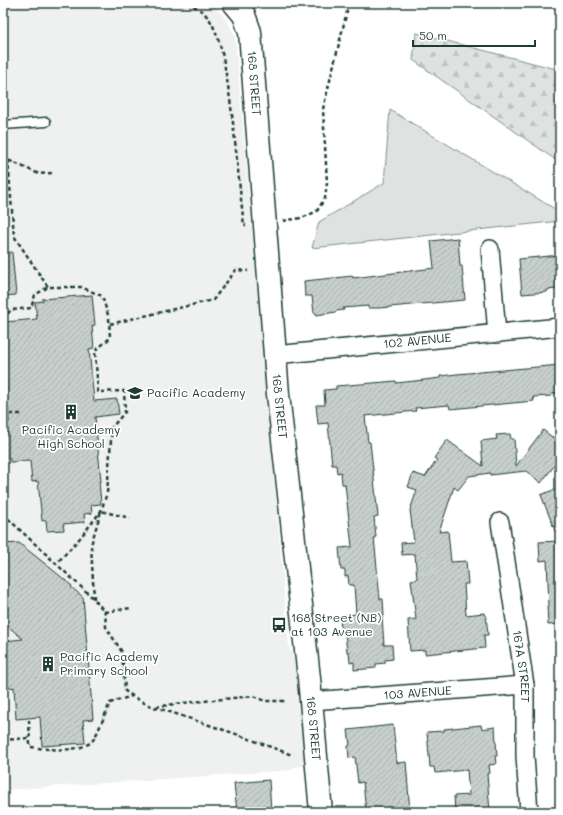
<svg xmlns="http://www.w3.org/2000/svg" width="563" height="815" viewBox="0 0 563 815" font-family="Mali,sans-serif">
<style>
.built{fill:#eef1f0}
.green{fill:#dee3e2;stroke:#7e908b}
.forest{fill:url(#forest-firs);stroke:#7e908b}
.building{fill:url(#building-hatch);stroke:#1f3d34}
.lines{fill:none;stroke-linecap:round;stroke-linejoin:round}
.lane-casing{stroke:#1f3d34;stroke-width:11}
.street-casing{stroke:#1f3d34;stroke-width:20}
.secondary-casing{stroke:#1f3d34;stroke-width:25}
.path{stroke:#1f3d34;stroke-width:2.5;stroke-dasharray:4 3;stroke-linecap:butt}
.lane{stroke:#fff;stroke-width:8}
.street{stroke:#fff;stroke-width:17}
.secondary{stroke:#fff;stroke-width:22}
.labels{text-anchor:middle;stroke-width:3.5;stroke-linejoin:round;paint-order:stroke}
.street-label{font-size:12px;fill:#1f3d34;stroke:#fff}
.poi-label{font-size:12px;fill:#1f3d34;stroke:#fff;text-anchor:start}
</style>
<defs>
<pattern id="forest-firs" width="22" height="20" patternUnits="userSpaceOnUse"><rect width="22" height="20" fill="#dee3e2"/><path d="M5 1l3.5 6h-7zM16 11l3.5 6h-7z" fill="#bec4c2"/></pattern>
<pattern id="building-hatch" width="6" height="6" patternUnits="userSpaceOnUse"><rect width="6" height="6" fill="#c7cfcc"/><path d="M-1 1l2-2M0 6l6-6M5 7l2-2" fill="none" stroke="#aab3b0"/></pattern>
</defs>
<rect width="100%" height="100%" fill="#fff"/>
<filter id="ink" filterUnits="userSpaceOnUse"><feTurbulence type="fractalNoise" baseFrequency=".025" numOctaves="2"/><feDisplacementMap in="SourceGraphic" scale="8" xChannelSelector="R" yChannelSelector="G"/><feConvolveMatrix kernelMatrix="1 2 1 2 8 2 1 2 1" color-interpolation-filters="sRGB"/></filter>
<g filter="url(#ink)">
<!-- built -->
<polygon class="built" points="3,3 211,3 226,19 235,37 289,648 295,658 305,759 304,766 293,767 293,770 3,790"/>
<!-- green -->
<polygon class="green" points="390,110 560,212 560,221 312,248 319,222 384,183"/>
<!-- forest -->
<polygon class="forest" points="416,33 560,70 560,163 413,60"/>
<!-- building -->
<g class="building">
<polygon points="458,238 460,266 462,266 465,300 379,308 368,308 368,306 343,308 344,310 336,311 336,312 316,315 316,313 314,313 312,296 305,296 304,281 353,276 353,278 434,268 431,241"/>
<polygon points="12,252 16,295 3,296 3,253"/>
<polygon points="560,255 560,283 557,284 557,289 547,290 547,292 522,294 519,259"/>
<polygon points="92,295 95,325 92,326 94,348 89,349 94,401 117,399 119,414 95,417 101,481 99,481 101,504 91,505 92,513 84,514 85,522 63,524 64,530 47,531 46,520 42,521 38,481 32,482 30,461 10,462 10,458 3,459 3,423 9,422 3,356 3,332 6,331 5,322 37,319 35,302 43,301 42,299"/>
<polygon points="560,365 560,393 551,394 552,396 533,397 534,401 450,409 449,405 415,408 416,411 365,416 368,442 370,442 378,516 374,517 376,537 374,537 380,599 383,599 384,616 382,616 384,645 392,645 393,659 385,660 385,663 376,664 376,668 354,670 354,662 350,663 349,652 347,652 345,633 341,634 340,616 356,614 354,585 349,585 348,576 345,577 345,570 341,570 339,548 352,547 345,484 342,484 341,472 337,473 336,465 332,465 328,423 318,424 316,405 325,405 324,390 336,389 336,386 361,384 396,381 396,383 424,380 440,378 440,376 457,374"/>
<polygon points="543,430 560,443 560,458 541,483 526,471 490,475 490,473 469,476 458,490 454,487 439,532 448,531 451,562 466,561 468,584 464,584 466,615 484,613 484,615 486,615 488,635 484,635 485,648 425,654 425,650 410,651 408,620 416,619 411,580 417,579 415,554 402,555 401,543 414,542 410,510 417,490 408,487 413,473 425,477 437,460 434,458 447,440 483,466 481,441 497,439 496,435 510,434 511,439 514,439 516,466"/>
<polygon points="560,487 560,624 548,625 547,606 549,606 547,560 540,561 539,542 559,541 541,495"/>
<polygon points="19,543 59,575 72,586 71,587 83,597 93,719 83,720 85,743 42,746 40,717 16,719 14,687 8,688 4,641 23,639 3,622 3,544"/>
<polygon points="393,725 397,763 406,762 410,812 366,812 363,782 358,783 355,757 349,758 348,746 350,745 348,730"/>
<polygon points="481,725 482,729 495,727 497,756 495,756 496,764 489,765 490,773 487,774 490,812 455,812 454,796 469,795 467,770 435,773 434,767 430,767 427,732 444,731 444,729"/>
<polygon points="269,780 271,810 237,812 234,783"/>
</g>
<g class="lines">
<defs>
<polyline id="lane" points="3,125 46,122"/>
<g id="street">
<polyline points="490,249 497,334"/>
<path id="s1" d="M 275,355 L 560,327"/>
<path id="s2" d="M 500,522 L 525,685 L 525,756 L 529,812"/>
<path id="s3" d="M 311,701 L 525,685"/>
</g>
<g id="secondary">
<path id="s4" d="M 234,3 L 244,15 L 250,32 L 278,394 L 309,678 L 321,812"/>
</g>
</defs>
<!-- lane casing -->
<use href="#lane" class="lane-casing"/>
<!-- street casing -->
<use href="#street" class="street-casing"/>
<!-- secondary casing -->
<use href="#secondary" class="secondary-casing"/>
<!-- path -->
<g class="path">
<path d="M 187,3 C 198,7 207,14 212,24 C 221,41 224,62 227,80 C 235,128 238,177 244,225 L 246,225"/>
<polyline points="3,148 8,160 39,174 52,173"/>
<polyline points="8,160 14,236 48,287"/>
<polyline points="283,221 301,218 309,215 317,211 325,198 327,183 323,109 349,3"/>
<polyline points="3,319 11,310 31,308 35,295 48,287 81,287 102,296 109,318 110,338 95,351 98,392 124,391 125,412 112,427 107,493 101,511 80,538 56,564"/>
<polyline points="110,324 213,300 236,270 248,271"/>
<polyline points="3,414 21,414"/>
<path d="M 3,514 L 94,599 L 105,612 L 106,627 L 122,652 L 125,691 C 137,699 149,707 164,710 L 239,735 L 292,755"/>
<polyline points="94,599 91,545 101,511 130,518"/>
<polyline points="105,612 131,608"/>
<polyline points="156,707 174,704 253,696 265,701 287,701"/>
<path d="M 29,720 L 30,747 C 46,749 81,754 93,740 C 98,733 106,712 110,703 L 132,696"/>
<polyline points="3,740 29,738"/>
</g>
<!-- lane -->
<use href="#lane" class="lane"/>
<!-- street -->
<use href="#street" class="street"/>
<!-- secondary -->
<use href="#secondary" class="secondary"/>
</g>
</g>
<!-- icons -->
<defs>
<symbol id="school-bare" viewBox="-9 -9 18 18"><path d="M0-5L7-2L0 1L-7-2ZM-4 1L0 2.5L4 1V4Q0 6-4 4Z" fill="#1f3d34" stroke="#fff" stroke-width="2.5" paint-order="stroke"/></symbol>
<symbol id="building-bare" viewBox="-9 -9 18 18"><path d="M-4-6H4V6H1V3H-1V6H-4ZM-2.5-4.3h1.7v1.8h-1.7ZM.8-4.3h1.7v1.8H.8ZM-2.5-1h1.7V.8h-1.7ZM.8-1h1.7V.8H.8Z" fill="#1f3d34" stroke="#fff" stroke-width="2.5" paint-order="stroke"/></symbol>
<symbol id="bus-bare" viewBox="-9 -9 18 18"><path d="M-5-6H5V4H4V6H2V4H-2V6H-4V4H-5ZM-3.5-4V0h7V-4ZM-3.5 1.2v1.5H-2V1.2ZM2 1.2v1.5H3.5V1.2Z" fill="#1f3d34" stroke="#fff" stroke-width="2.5" paint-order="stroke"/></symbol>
</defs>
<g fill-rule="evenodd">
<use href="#school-bare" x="124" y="382" width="22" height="22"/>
<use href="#building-bare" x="60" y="401" width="22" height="22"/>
<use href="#bus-bare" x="268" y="614" width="22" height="22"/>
<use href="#building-bare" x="37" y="653" width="22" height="22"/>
</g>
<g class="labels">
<!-- street labels -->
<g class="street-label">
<text dy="4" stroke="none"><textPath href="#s4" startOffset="85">168 STREET</textPath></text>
<text dy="4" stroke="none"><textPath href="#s1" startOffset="143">102 AVENUE</textPath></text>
<text dy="4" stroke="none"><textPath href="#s4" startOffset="409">168 STREET</textPath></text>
<text dy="4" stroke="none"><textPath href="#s2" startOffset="146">167A STREET</textPath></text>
<text dy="4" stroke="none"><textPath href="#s3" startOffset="107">103 AVENUE</textPath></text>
<text dy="4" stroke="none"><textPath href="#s4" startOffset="733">168 STREET</textPath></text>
</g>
<!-- poi labels -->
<g class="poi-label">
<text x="147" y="397">Pacific Academy</text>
<text x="71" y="434" text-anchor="middle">Pacific Academy<tspan x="71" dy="14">High School</tspan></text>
<text x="291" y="622">168 Street (NB)<tspan x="291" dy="14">at 103 Avenue</tspan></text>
<text x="60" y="661">Pacific Academy<tspan x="60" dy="14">Primary School</tspan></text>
</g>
</g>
<!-- margin -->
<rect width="563" height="815" fill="none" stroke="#fff" stroke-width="16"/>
<rect x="8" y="8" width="547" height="799" fill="none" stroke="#1f3d34" stroke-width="1.5" filter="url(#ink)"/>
<!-- scale -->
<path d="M413 40v6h122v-6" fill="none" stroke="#1f3d34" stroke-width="2"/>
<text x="419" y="40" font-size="12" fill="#1f3d34" stroke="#ffffff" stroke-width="3" paint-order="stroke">50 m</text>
</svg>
